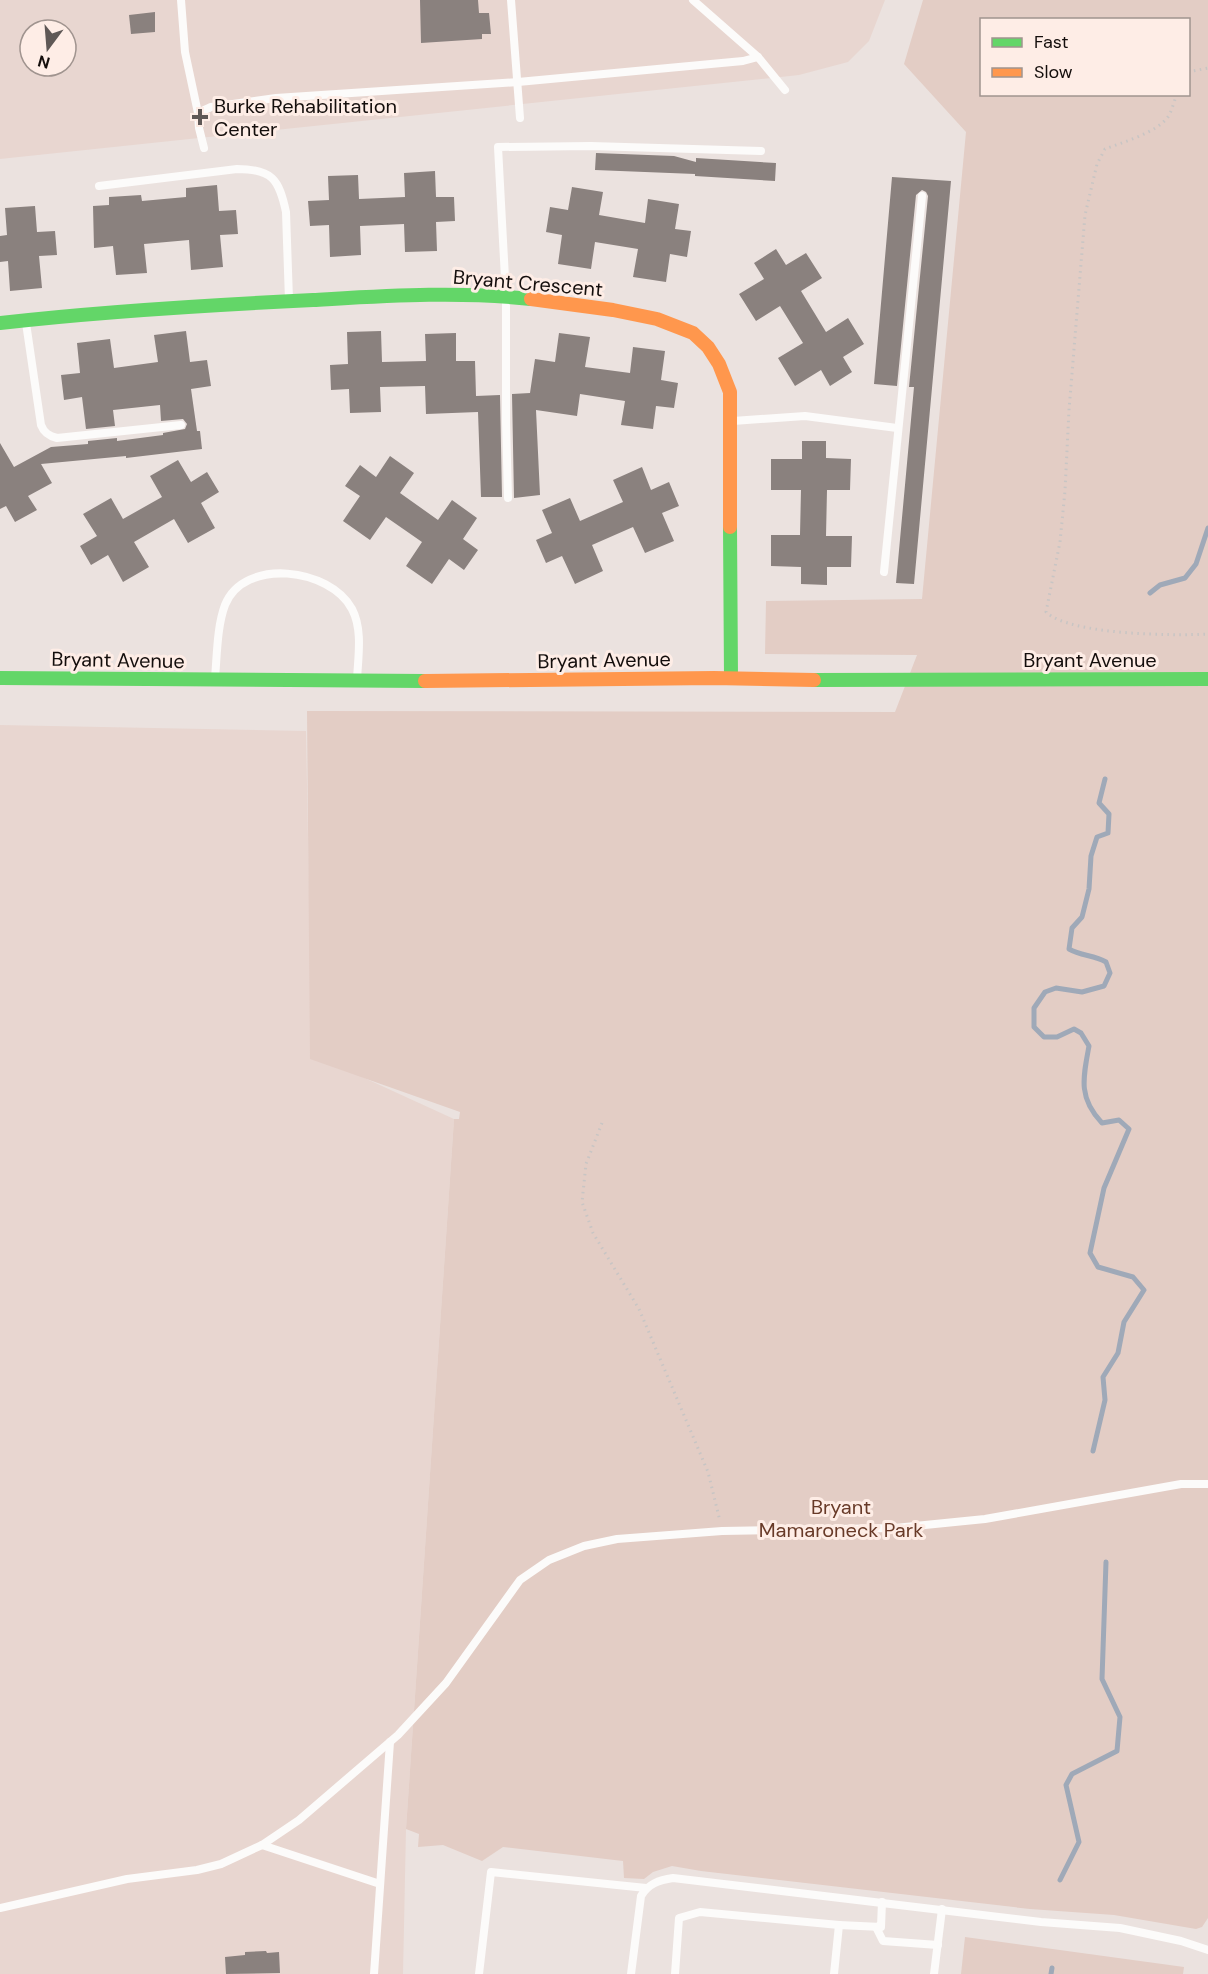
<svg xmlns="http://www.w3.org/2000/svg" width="1208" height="1974" viewBox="0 0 1208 1974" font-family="'DM Sans',sans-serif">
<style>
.built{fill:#e8d6d0;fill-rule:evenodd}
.green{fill:#e3cdc5;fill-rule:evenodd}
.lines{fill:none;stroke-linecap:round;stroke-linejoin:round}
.stream{stroke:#9fa9b8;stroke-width:5}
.building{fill:#8a817e}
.path{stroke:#c8c5c4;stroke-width:3;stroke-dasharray:1.5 4.5;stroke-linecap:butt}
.lane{stroke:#fcfbfa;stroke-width:8}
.fast{stroke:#63d668;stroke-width:14}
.slow{stroke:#ff974d;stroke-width:14}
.poi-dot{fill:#5f5856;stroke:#feede6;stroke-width:2}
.labels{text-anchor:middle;stroke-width:6;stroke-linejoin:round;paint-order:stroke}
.poi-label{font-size:20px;fill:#140e0c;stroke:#feede6;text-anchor:start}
.street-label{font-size:20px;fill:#140e0c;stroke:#feede6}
.park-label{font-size:20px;fill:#683a28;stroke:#feede6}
</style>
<rect width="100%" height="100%" fill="#ebe2df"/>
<!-- built -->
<g class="built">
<path d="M 0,0 L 885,0 L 869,41 L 848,62 L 799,75 L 0,159 ZM 30,30 L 66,30 L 66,66 L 30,66 Z"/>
<polygon points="0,725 306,731 312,1054 454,1119 406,1829 403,1974 0,1974"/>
</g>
<!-- green -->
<g class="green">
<path d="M 923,0 L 1208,0 L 1208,1918 L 1202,1927 L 1196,1929 L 1114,1915 L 1030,1909 L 701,1871 L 672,1866 L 653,1872 L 644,1879 L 624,1878 L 623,1861 L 503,1847 L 482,1861 L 443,1845 L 418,1847 L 419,1834 L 406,1829 L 454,1119 L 459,1119 L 460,1112 L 310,1059 L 307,711 L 895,712 L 917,655 L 765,654 L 766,601 L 922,599 L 966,132 L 904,64 ZM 982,20 L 1188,20 L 1188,94 L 982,94 Z"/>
<polygon points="965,1937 1184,1967 1183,1974 961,1974"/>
</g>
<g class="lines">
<!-- stream -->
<g class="stream">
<polyline points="1150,593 1160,585 1185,578 1196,564 1208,528"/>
<path d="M 1093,1451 L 1105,1400 L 1103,1377 L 1118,1353 L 1124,1322 L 1144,1290 L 1133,1277 L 1098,1267 L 1090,1253 L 1104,1188 L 1129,1129 L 1119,1120 L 1102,1123 C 1078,1098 1083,1078 1089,1046 L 1081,1033 L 1074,1029 L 1057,1037 L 1044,1037 L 1034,1027 L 1034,1008 L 1045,992 L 1056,988 L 1082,992 L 1104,986 L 1110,973 L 1106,962 C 1094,955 1081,956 1069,949 L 1072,928 L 1082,917 L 1089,889 L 1091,856 L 1097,837 L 1108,833 L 1109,814 L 1099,803 L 1105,779"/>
<polyline points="1060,1880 1079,1842 1066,1785 1072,1774 1117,1751 1120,1717 1102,1679 1106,1562"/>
<polyline points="1051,1974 1052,1968"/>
</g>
</g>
<!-- building -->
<g class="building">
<polygon points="420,0 478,0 479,13 489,13 491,34 482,34 482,39 421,43"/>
<polygon points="155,12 155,32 131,34 129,15"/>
<polygon points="596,153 674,156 696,162 696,158 776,163 775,181 695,176 695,174 595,170"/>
<polygon points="435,171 436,197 454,197 455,221 436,222 437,251 405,252 404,224 360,226 361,255 330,257 329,225 310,226 308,201 329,200 328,176 358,175 359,199 405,197 404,173"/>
<polygon points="892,177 951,181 914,584 896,583 914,387 909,387 928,196 926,192 922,190 916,195 897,386 874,384"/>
<polygon points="217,185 219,211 236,210 238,234 220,235 223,267 191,270 189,240 144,244 147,273 116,275 113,246 94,248 93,206 109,205 109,197 141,195 142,201 186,197 186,188"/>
<polygon points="572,187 603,192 599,215 645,223 648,199 679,204 675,229 691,231 687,257 670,254 666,282 633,277 638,249 595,242 591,269 558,264 562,235 546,232 550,207 568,210"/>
<polygon points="35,206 37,232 55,231 57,255 39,256 42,288 10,291 8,261 0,262 0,236 7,235 5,208"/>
<polygon points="776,249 786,265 806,253 822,278 801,291 826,332 848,318 864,344 843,357 852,372 830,386 821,370 795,386 778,358 803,343 780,306 756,321 739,294 764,279 754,263"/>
<polygon points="186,331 190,362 207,360 211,386 191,389 197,431 200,431 202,449 126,458 126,456 41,464 52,483 28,496 37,510 15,522 6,506 0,509 0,443 14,467 51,447 88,444 88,441 117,438 117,441 163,435 163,433 185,429 187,424 183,419 161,421 160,405 113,410 115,426 86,429 82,397 64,400 61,375 80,373 77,343 110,339 114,368 158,362 154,335"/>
<polygon points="381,331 382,362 426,361 425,334 456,333 456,361 475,361 476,396 500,395 502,497 481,497 478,412 426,414 425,386 380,387 381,412 350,413 349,389 331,390 330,365 348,364 347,332"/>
<polygon points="559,333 590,337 585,367 630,373 633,347 665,351 661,380 678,383 674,408 656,406 653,429 621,425 625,401 580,394 577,416 536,410 540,495 514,498 512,394 530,393 535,359 555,362"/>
<polygon points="802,441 826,441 826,458 851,459 850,490 827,490 826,536 852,536 851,567 827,567 827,585 801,584 801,567 771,566 771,535 800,535 801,490 771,490 771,459 802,459"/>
<polygon points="390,456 414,473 400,493 438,520 452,500 477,518 463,539 478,550 464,570 449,559 432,584 406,566 422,542 386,517 370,540 343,521 360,496 345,486 360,465 376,477"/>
<polygon points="178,460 191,482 207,472 219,492 201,503 215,528 188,543 174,519 134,542 149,567 123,582 108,555 91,565 80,546 97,536 83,514 111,498 123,519 162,497 150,476"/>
<polygon points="642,467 651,490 669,482 679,506 662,513 674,541 645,553 633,527 592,545 603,571 575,584 562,556 546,563 536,540 552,533 542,510 570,498 580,521 623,502 613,480"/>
<polygon points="266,1951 267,1953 279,1952 280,1973 226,1974 225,1957 245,1955 245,1952"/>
</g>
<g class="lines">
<!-- path -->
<g class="path">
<polyline points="1188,72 1208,68"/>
<path d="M 1177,94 C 1174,101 1172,111 1168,117 C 1156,133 1123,142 1105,149 L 1097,164 L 1085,215 L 1069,410 L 1065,491 L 1060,542 L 1046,612 C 1070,635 1173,636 1208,634"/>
<polyline points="602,1123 586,1164 582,1202 593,1233 639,1309 708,1472 720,1521"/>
</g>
<!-- lane -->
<g class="lane">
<polyline points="181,0 185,52 198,113"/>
<polyline points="511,0 520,118"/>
<polyline points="693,0 758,57 785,90"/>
<polyline points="204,148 199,128 198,113 211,107 276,98 518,82 743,61 758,57"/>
<path d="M 99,186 L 237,169 C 272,169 279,179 286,212 L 289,300"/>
<path d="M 26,323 L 41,425 C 44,433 49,436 57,438 L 181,425"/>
<polyline points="733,421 805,416 897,428"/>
<polyline points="508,498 506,422 506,297 498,147 591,146 761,151"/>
<polyline points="884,572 922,196"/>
<path d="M 215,678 C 217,656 217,626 225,605 C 244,557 330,568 352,609 C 363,630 358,657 357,680"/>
<polyline points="262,1845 380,1884"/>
<polyline points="0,1908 127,1879 197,1870 221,1864 262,1845 299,1820 398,1735 446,1683 520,1580 549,1560 584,1546 617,1539 722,1531 895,1528 985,1519 1181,1484 1208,1484"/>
<polyline points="876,1927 883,1941 938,1945"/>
<polyline points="374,1974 390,1742"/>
<polyline points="479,1974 491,1872 646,1888"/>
<path d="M 631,1974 L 641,1896 C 648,1884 659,1880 673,1878 L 1041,1922 L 1120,1928 L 1181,1941 L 1208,1950"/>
<polyline points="675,1974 679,1918 700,1912 839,1925"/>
<polyline points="834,1974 839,1925 881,1927 882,1902"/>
<polyline points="934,1974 942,1909"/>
</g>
<!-- fast -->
<g class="fast">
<path d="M 0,323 C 104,311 208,305 313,300 C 385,296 458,291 531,299"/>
<polyline points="730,527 731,678"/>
<polyline points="0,678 425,681"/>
<polyline points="814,680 1208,679"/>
</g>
<!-- slow -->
<g class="slow">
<polyline points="531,299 613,310 657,319 693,333 708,347 719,364 730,392 730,527"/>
<polyline points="425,681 714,678 814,680"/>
</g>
</g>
<!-- markers -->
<path class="poi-dot" d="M197 108h6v6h6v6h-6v6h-6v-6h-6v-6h6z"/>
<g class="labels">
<!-- poi labels -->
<g class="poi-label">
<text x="214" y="113">Burke Rehabilitation<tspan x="214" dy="23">Center</tspan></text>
</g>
<!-- street labels -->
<g class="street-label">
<text transform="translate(528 283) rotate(5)" y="7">Bryant Crescent</text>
<text transform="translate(118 660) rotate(1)" y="7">Bryant Avenue</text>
<text transform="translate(604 660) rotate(-1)" y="7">Bryant Avenue</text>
<text x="1090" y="667">Bryant Avenue</text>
</g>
<!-- park labels -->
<g class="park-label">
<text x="841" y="1514">Bryant<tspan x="841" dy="23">Mamaroneck Park</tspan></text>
</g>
</g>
<!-- legend -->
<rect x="980" y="18" width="210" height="78" fill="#feede6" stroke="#a0948f" stroke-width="1.5"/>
<rect x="992" y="38" width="30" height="9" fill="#63d668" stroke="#a0948f" stroke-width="1.5"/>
<text x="1034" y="48" font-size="18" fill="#140e0c">Fast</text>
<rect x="992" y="68" width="30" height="9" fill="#ff974d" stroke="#a0948f" stroke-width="1.5"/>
<text x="1034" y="78" font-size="18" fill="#140e0c">Slow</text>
<!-- north arrow -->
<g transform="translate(48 48) rotate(196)"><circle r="28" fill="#feede6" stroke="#a0948f" stroke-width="1.5"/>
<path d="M0-4.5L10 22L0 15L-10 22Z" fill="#5f5856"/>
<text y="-9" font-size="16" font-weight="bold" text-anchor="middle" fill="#140e0c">N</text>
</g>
</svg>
